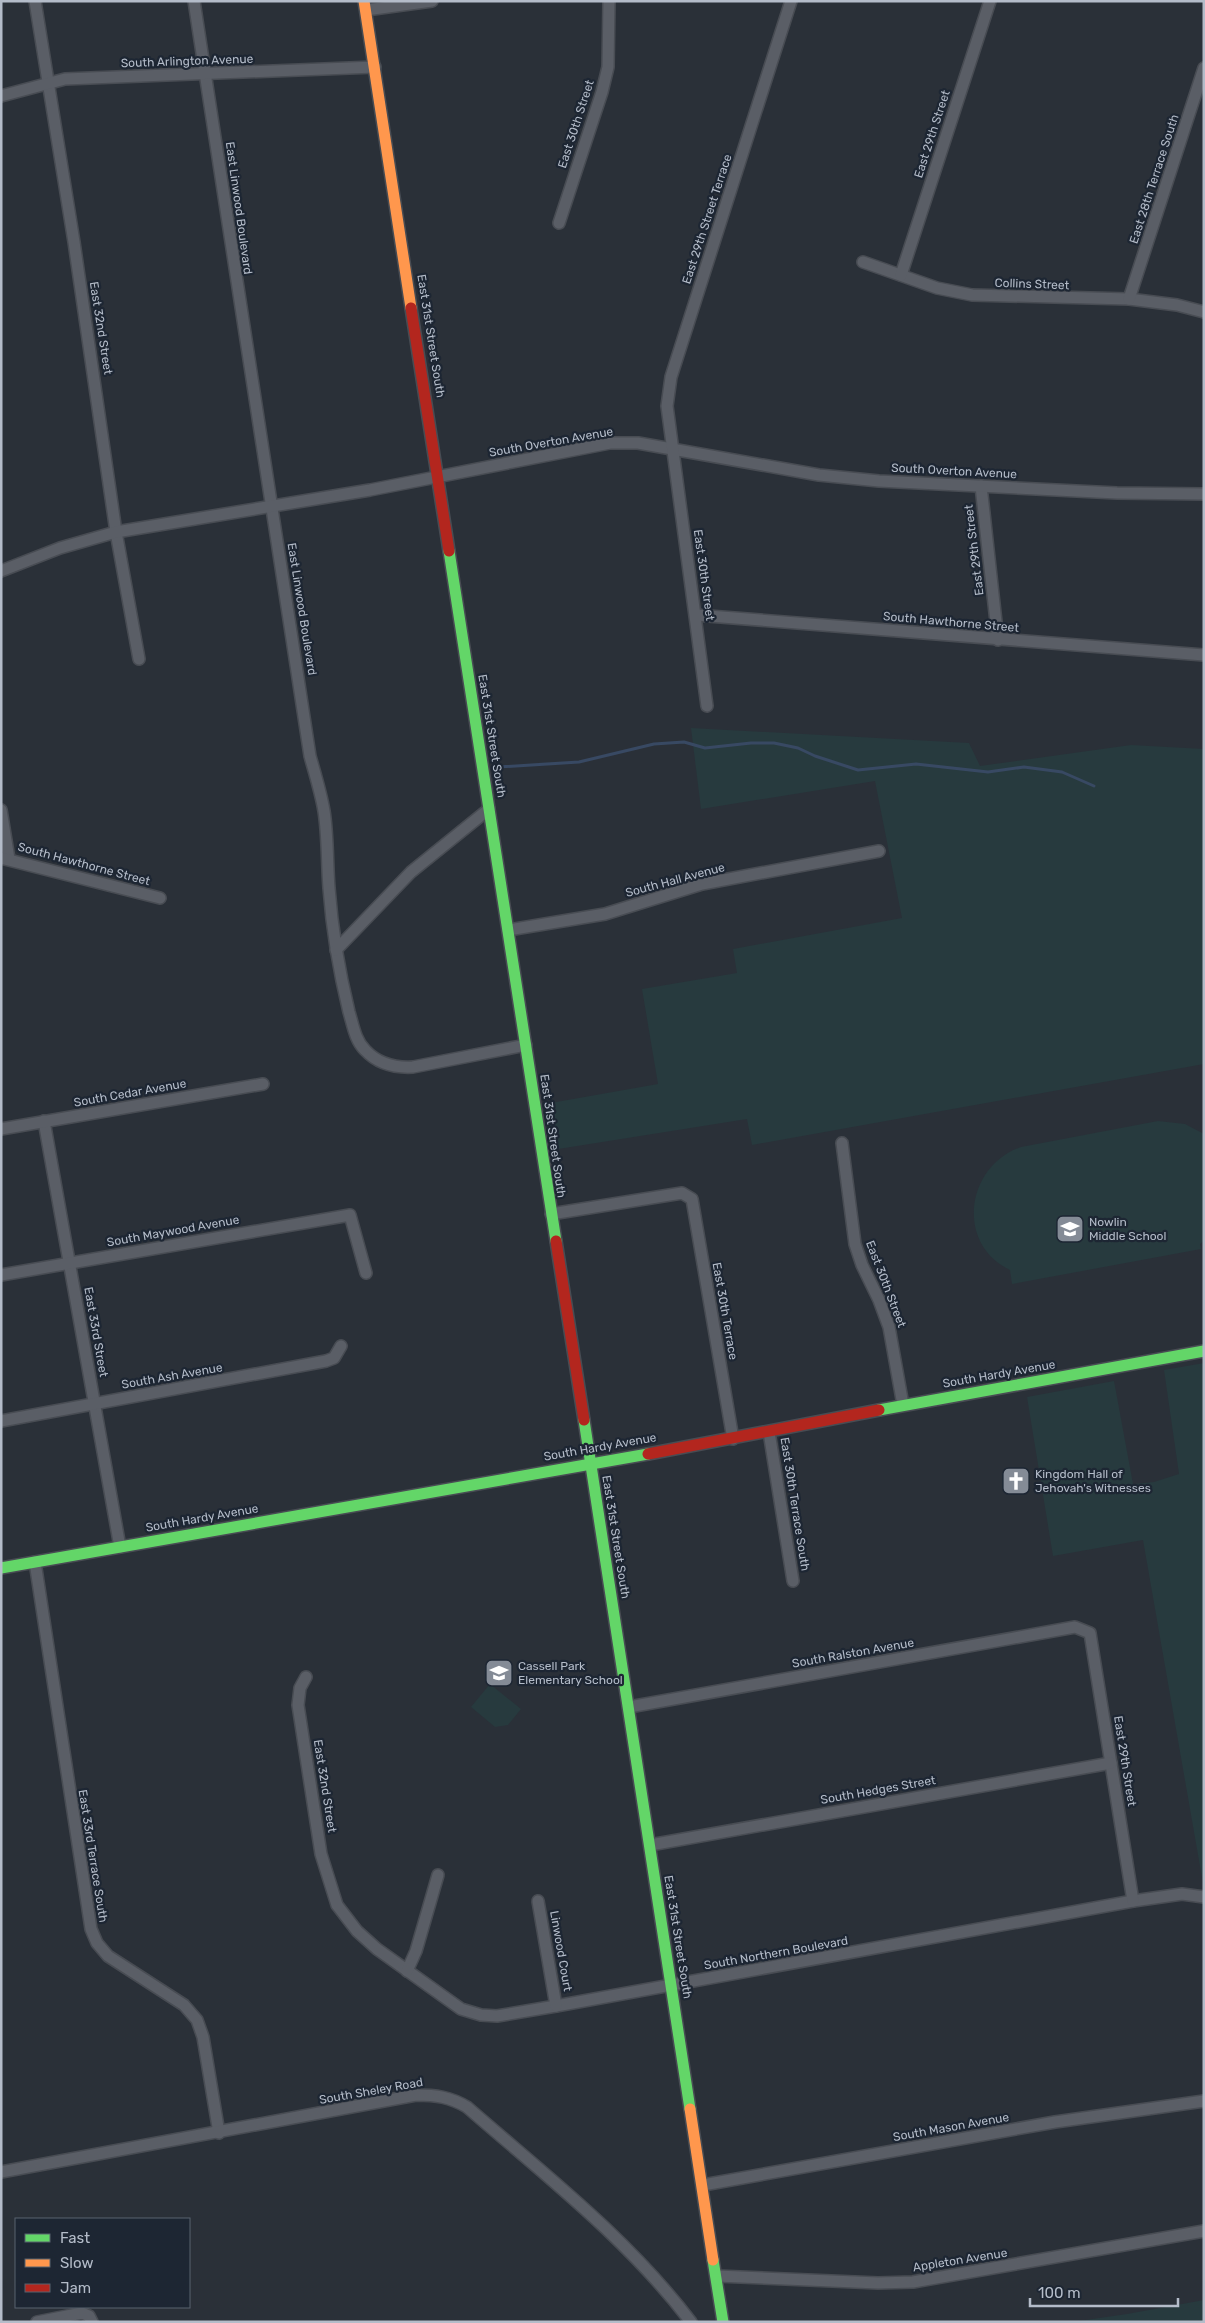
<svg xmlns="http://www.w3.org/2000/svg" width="1205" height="2323" viewBox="0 0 1205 2323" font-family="Rubik,sans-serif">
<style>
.green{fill:#273a3e}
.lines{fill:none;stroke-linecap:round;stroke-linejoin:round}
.stream{stroke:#384963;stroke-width:3}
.street-casing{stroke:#484c53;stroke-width:14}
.fast-casing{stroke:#484c53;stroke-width:14}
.slow-casing{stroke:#484c53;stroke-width:14}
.jam-casing{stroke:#484c53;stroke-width:14}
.street{stroke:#5a5e66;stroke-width:11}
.fast{stroke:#63d668;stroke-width:11}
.slow{stroke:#ff974d;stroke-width:11}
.jam{stroke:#b3261e;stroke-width:11}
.labels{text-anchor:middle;stroke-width:4.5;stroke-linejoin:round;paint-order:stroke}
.street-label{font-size:12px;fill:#b4bcc9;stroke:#1d2633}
.poi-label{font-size:12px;fill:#b4bcc9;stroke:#1d2633;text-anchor:start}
</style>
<rect width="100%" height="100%" fill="#2a3038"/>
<!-- green -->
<g class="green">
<polygon points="691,728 969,743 980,766 1131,745 1204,749 1204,1064 752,1145 747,1119 552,1150 545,1104 658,1084 642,989 737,973 733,949 902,918 875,781 701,809"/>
<path d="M 1158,1121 L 1185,1124 L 1204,1134 L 1204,1241 L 1200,1244 L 1201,1249 L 1012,1284 L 1010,1270 C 955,1244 966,1166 1021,1147 Z"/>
<polygon points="1204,1363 1204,1889 1143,1540 1053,1556 1027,1397 1114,1381 1133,1484 1154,1482 1179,1474 1164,1370"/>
<polygon points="490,1684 521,1709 508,1725 495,1727 471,1707"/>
<polygon points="1204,2300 1204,2322 1072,2322 1127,2314"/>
</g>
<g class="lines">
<!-- stream -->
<polyline class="stream" points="498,767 579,762 654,744 684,742 705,748 751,743 774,743 798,748 815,756 858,770 916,764 988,772 1024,767 1062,772 1094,786"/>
<defs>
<g id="street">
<polyline points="35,1 74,242 116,532 139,659"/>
<path d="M 194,1 L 310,756 C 315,774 321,793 324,811 C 328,836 327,863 329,888 C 332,929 339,971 349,1012 C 353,1025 355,1040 365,1050 C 378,1064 395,1068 413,1067 L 526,1045"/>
<polyline points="366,10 432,1"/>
<polyline points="1,96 65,79 375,67"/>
<polyline points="559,223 602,92 608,67 609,1"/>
<polyline points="863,262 937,288 972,295 1129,299 1177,305 1204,312"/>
<polyline points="901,275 990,1"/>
<polyline points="1129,299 1204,68"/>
<polyline points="981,486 998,640"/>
<polyline points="1,571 60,548 116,532 370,490 610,443 638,443 819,475 879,481 1117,493 1204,494"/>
<polyline points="696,615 1204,655"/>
<polyline points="707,706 667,406 671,377 791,1"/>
<polyline points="1,810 9,859"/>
<polyline points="1,858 160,898"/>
<polyline points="508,930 605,914 702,884 879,851"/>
<polyline points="336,950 411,872 489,809"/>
<polyline points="44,1121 120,1547"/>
<polyline points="1,1129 263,1084"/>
<polyline points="842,1143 855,1244 862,1265 879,1300 889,1327 903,1405"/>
<polyline points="551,1214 682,1193 692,1199 733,1439"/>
<polyline points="1,1275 350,1215 366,1273"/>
<polyline points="1,1421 326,1361 334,1358 341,1346"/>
<polyline points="769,1432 793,1581"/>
<polyline points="35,1562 91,1929 97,1943 108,1956 184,2005 197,2020 203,2037 219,2133"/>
<polyline points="306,1677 300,1688 298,1705 321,1854 337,1905 357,1931 377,1949 461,2009 481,2015 497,2016 556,2006 1133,1901 1182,1894 1204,1897"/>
<polyline points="629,1707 1075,1627 1090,1633 1133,1901"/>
<polyline points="650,1845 1111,1763"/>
<polyline points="538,1901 556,2006"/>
<polyline points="407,1971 416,1951 438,1875"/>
<path d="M 1,2172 L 416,2095 C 436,2095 450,2097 467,2107 C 545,2175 628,2239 691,2322"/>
<polyline points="703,2185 1055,2122 1204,2101"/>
<polyline points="717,2276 878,2283 913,2282 1204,2231"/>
<polyline points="37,2322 82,2313 89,2316 92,2322"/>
</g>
<g id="fast">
<polyline points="449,551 556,1241"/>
<polyline points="879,1410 1204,1351"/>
<polyline points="584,1420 690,2109"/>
<polyline points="1,1568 648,1454"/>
<polyline points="713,2260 723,2322"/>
</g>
<g id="slow">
<polyline points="364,1 411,308"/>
<polyline points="690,2109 713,2260"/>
</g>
<g id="jam">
<polyline points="411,308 449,551"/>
<polyline points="556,1241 584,1420"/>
<polyline points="648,1454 879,1410"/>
</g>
</defs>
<!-- street casing -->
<use href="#street" class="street-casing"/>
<!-- fast casing -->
<use href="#fast" class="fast-casing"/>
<!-- slow casing -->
<use href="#slow" class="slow-casing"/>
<!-- jam casing -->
<use href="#jam" class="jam-casing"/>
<!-- street -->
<use href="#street" class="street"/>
<!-- fast -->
<use href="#fast" class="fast"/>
<!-- slow -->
<use href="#slow" class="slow"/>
<!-- jam -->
<use href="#jam" class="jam"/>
</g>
<!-- icons -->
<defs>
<symbol id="school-square" viewBox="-11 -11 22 22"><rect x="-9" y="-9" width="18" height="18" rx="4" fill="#848b96" stroke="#1d2633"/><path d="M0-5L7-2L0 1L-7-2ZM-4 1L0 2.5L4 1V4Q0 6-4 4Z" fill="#fff"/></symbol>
<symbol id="church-square" viewBox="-11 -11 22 22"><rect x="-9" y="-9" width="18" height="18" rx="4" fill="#848b96" stroke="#1d2633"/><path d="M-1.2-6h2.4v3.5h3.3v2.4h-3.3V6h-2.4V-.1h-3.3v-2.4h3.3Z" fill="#fff"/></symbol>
</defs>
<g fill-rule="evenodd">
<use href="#school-square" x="1054" y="1213" width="32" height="32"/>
<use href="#church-square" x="1000" y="1465" width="32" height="32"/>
<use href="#school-square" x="483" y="1657" width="32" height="32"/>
</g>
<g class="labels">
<!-- street labels -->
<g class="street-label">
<text transform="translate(187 61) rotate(-2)" y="4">South Arlington Avenue</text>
<text transform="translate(576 124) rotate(-72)" y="4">East 30th Street</text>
<text transform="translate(932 134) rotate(-72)" y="4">East 29th Street</text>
<text transform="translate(1154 179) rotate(-72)" y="4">East 28th Terrace South</text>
<text transform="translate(239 208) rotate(82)" y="4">East Linwood Boulevard</text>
<text transform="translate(707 219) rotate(-72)" y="4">East 29th Street Terrace</text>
<text transform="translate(1032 284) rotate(2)" y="4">Collins Street</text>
<text transform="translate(101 328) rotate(81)" y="4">East 32nd Street</text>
<text transform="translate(431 336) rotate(81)" y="4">East 31st Street South</text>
<text transform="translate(551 442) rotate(-10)" y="4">South Overton Avenue</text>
<text transform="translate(954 471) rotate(3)" y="4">South Overton Avenue</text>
<text transform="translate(974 550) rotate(-97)" y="4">East 29th Street</text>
<text transform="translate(704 575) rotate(82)" y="4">East 30th Street</text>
<text transform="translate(302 609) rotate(81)" y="4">East Linwood Boulevard</text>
<text transform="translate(951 622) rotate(5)" y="4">South Hawthorne Street</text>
<text transform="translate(492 736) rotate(81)" y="4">East 31st Street South</text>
<text transform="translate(84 864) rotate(15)" y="4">South Hawthorne Street</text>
<text transform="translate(675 880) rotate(-15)" y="4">South Hall Avenue</text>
<text transform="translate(130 1093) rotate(-10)" y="4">South Cedar Avenue</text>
<text transform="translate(553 1136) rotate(82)" y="4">East 31st Street South</text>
<text transform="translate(173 1231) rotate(-10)" y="4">South Maywood Avenue</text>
<text transform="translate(886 1284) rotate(69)" y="4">East 30th Street</text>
<text transform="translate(725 1311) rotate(80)" y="4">East 30th Terrace</text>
<text transform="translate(96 1332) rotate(80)" y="4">East 33rd Street</text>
<text transform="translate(999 1374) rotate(-10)" y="4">South Hardy Avenue</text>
<text transform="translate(172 1376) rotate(-10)" y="4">South Ash Avenue</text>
<text transform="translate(600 1447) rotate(-10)" y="4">South Hardy Avenue</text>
<text transform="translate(795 1504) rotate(81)" y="4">East 30th Terrace South</text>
<text transform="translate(202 1518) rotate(-10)" y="4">South Hardy Avenue</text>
<text transform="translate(616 1537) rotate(81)" y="4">East 31st Street South</text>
<text transform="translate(853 1653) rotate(-10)" y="4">South Ralston Avenue</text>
<text transform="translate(1125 1761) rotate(81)" y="4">East 29th Street</text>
<text transform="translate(325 1786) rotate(81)" y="4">East 32nd Street</text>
<text transform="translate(878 1790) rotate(-10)" y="4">South Hedges Street</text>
<text transform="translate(93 1856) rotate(81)" y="4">East 33rd Terrace South</text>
<text transform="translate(678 1937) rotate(81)" y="4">East 31st Street South</text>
<text transform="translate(561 1951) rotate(80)" y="4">Linwood Court</text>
<text transform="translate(776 1953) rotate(-10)" y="4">South Northern Boulevard</text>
<text transform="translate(371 2091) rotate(-10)" y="4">South Sheley Road</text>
<text transform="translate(951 2127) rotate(-10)" y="4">South Mason Avenue</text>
<text transform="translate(960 2260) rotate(-9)" y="4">Appleton Avenue</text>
</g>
<!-- poi labels -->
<g class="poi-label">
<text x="1089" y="1226">Nowlin<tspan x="1089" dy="14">Middle School</tspan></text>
<text x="1035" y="1478">Kingdom Hall of<tspan x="1035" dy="14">Jehovah's Witnesses</tspan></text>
<text x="518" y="1670">Cassell Park<tspan x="518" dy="14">Elementary School</tspan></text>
</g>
</g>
<!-- border -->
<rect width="1205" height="2323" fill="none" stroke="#b4bcc9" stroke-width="5"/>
<!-- legend -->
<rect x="15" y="2218" width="175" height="90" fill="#1d2633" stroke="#59626f"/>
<rect x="25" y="2234" width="25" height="8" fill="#63d668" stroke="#59626f"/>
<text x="60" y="2243" font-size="15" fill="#b4bcc9">Fast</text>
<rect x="25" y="2259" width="25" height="8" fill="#ff974d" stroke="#59626f"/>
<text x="60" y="2268" font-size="15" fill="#b4bcc9">Slow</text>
<rect x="25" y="2284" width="25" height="8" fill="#b3261e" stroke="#59626f"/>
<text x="60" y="2293" font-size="15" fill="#b4bcc9">Jam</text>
<!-- scale -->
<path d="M1030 2298v8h148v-8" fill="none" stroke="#b4bcc9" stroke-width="2.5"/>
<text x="1038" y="2298" font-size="15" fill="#b4bcc9" stroke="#1d2633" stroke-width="4" paint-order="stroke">100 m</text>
</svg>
